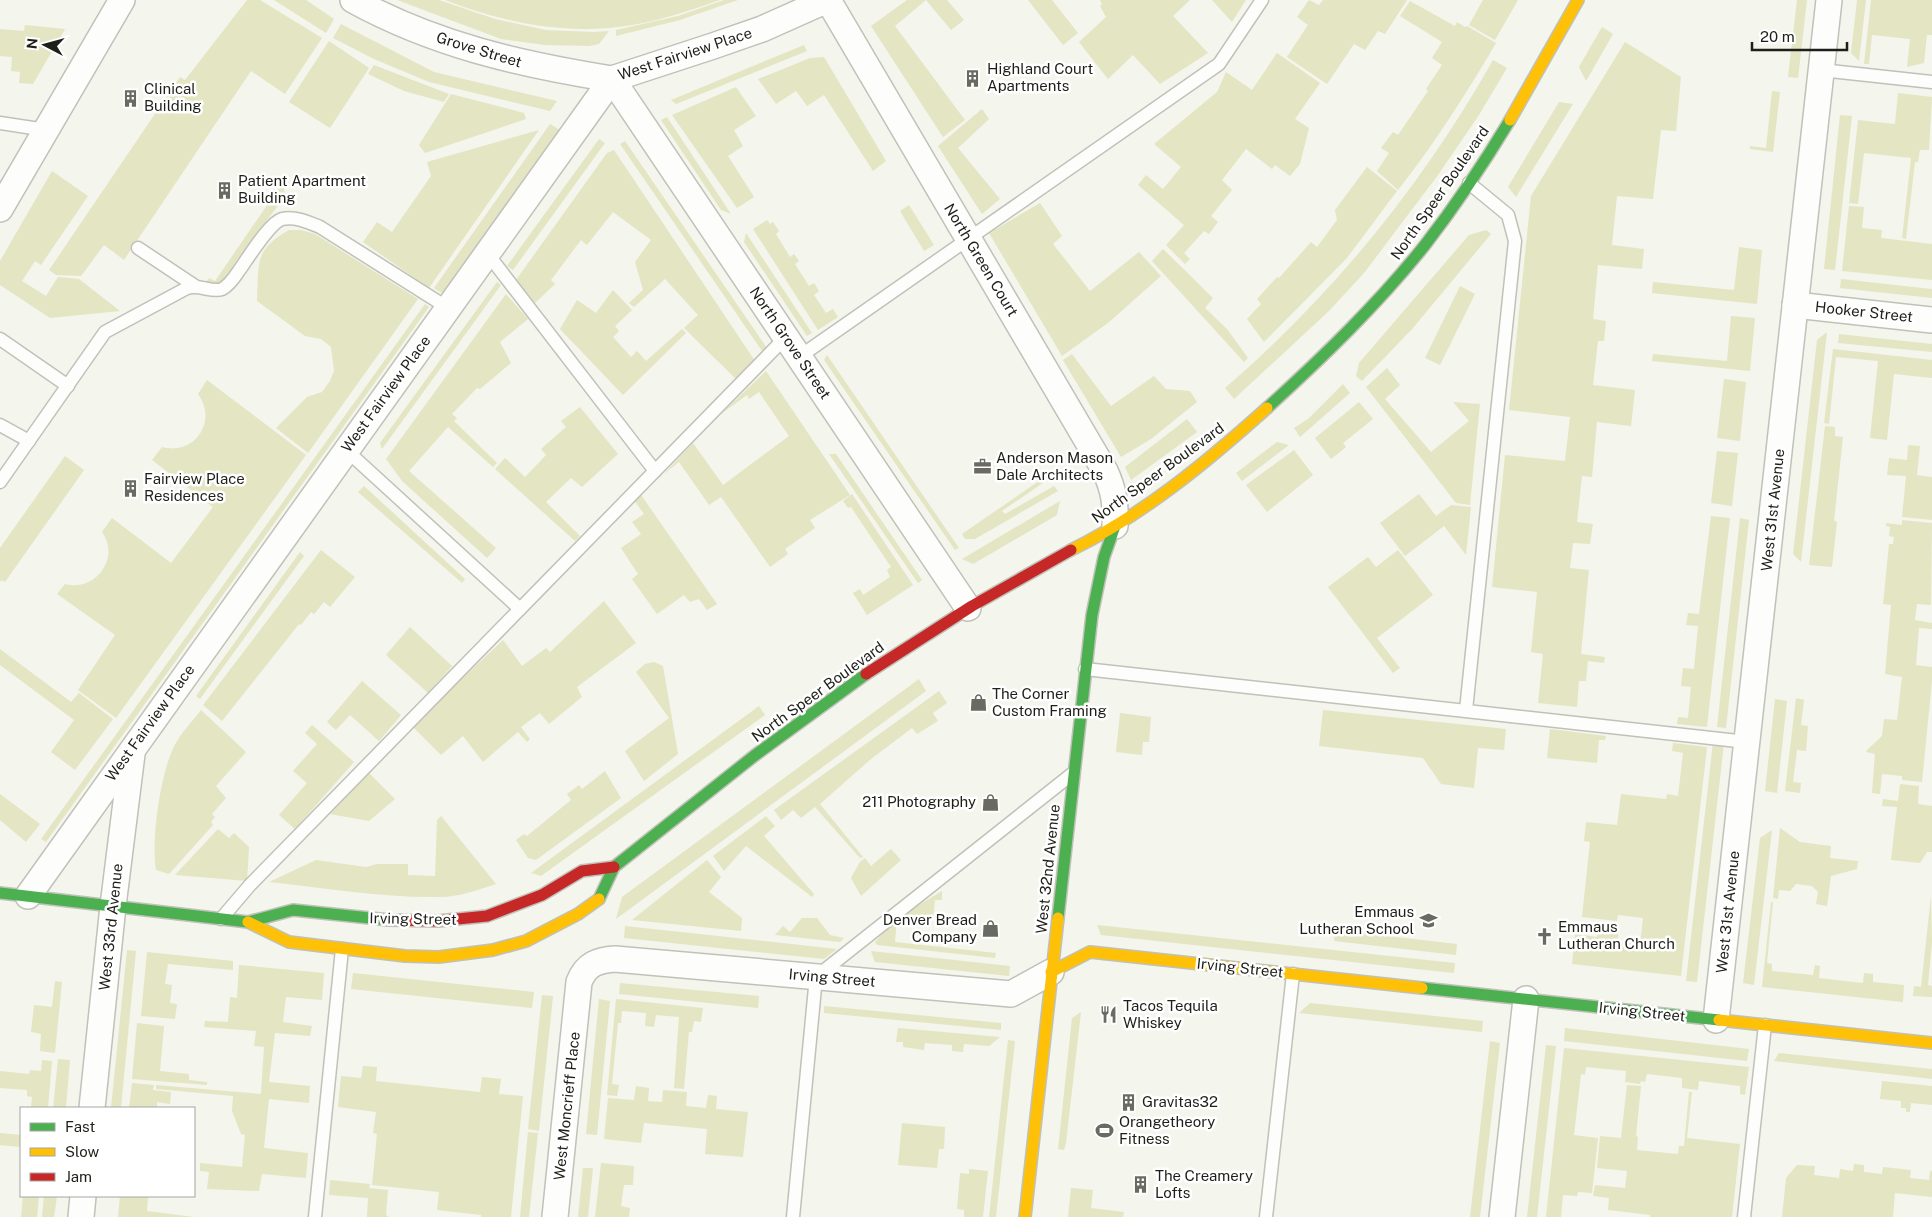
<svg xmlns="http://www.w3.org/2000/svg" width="1932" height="1217" viewBox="0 0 1932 1217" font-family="'Public Sans',sans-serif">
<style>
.green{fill:#e4e5c3}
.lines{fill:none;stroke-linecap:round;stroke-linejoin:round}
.lane-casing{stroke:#c0c1b9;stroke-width:15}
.street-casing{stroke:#c0c1b9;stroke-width:28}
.fast-casing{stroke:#c0c1b9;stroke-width:14}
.slow-casing{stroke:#c0c1b9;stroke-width:14}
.jam-casing{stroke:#c0c1b9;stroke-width:14}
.lane{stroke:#fdfefc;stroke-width:12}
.street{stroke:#fdfefc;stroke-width:25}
.fast{stroke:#4caf50;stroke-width:11}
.slow{stroke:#ffc107;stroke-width:11}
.jam{stroke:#c62828;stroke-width:11}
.labels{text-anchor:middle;stroke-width:5;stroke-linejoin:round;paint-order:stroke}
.street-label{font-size:15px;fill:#1f1f19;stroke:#fff}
.poi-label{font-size:15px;fill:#1f1f19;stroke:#fff;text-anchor:start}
</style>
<rect width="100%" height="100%" fill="#f4f5ec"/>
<!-- green -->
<g class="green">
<polygon points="247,0 260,0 322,38 285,94 251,71 124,260 104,245 81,276 56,275 49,270 180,77 185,80"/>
<polygon points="274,0 306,0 334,19 326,33"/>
<polygon points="397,0 439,0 495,19 546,30 593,32 609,31 599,44 589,46 545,45 501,39"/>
<path d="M 445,0 L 720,0 C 691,10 662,20 632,25 C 568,36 504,23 445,0 Z"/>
<polygon points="724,0 738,0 680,20 616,36 616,30 678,16"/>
<polygon points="907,0 947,0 964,20 951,30 926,0 895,26 965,120 943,137 871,26"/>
<polygon points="1028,0 1052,0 1078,33 1063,45"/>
<polygon points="1100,0 1190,0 1173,16 1208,53 1160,84 1133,55 1108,79 1079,42 1106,17 1100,6 1102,4"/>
<polygon points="1212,0 1246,0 1232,22"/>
<polygon points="1309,0 1319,5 1323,0 1407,0 1385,34 1378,31 1365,50 1354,44 1327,84 1287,57 1308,25 1297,17"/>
<polygon points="1483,0 1518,0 1495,40 1469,25"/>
<polygon points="1797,0 1807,0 1798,78 1788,77"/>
<polygon points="1857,0 1866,0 1859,61 1851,53"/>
<polygon points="1871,0 1932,0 1932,35 1927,35 1924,63 1907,67 1910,39 1872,35 1869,64 1864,64"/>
<path d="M 1410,1 L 1455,26 L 1457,22 L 1465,27 L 1467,26 L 1496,43 C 1466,94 1435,143 1398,190 L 1377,171 L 1389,153 L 1381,148 L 1393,132 L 1398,135 L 1428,91 L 1426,89 L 1442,65 L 1432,58 L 1442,42 L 1400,16 Z"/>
<polygon points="341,24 434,72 557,101 550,111 429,82 374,59 333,38"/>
<polygon points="25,25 65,29 33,84 19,83 20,72 11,71 12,57 0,56 0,29 24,31"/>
<polygon points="1602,27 1613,34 1586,81 1579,67"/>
<polygon points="329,41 369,68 330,128 289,102"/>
<polygon points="1625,42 1681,77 1676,131 1661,130 1653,199 1617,196 1612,245 1644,249 1642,269 1598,265 1593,319 1606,321 1604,341 1598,341 1593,385 1635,390 1631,426 1597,422 1592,477 1582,476 1577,522 1593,524 1590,544 1573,543 1570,568 1589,570 1581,654 1605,657 1604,663 1588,661 1586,681 1579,681 1577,707 1538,703 1543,654 1531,652 1537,592 1492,587 1505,455 1565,461 1570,417 1509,410 1531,196"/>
<polygon points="804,45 807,51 676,104 671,100"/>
<polygon points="1277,53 1320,83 1295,119 1309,128 1300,164 1290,176 1275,165 1272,169 1246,149 1222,180 1232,190 1211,216 1218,222 1209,234 1204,231 1184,253 1190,259 1185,264 1166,245 1184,225 1138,185 1146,175 1163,189 1181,167 1154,144 1217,92 1226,72 1252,90"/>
<polygon points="824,57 886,161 873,171 824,95 807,106 796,91 776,104 758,79 810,58"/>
<path d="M 1493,60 L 1507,68 L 1479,115 L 1438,175 L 1364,273 L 1329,311 L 1234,399 L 1225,388 C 1332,296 1424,183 1493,60 Z"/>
<polygon points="374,65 449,94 444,102 404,91 368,74"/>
<polygon points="736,87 756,116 734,130 743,146 728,156 754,197 737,208 672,115"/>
<polygon points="1772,91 1780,92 1773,152 1750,149 1750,146 1766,148"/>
<polygon points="1898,93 1932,97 1929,150 1920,150 1918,162 1915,162 1906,239 1902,238 1911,158 1864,153 1858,204 1849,203 1858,120 1895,124"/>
<polygon points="451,94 524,113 526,119 425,153 419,145"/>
<polygon points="1559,102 1573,104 1516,197 1508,187"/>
<polygon points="982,109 989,119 958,148 1000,199 982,214 938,146"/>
<polygon points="1840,115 1852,116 1835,270 1824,269"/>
<polygon points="667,117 731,214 721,210 661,120"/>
<polygon points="550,124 560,130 443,294 434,288"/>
<polygon points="539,130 429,288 363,242 377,222 392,232 431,176 427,162"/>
<polygon points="599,139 605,143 513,270 507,266"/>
<polygon points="625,141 767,348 762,351 620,144"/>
<polygon points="614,150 755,361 736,379 684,328 698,315 665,279 634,307 629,303 643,290 635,262 651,240 613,212 587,245 581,240 551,280 555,284 535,303 516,280 607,153"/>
<polygon points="1367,167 1397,191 1347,258 1264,342 1247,319 1261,304 1257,299 1277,277 1279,278 1311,242 1317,247 1337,220 1335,210"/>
<polygon points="52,171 88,196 41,265 35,261 22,281 46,296 58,277 79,279 120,311 50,318 0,285 0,261"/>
<polygon points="283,182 285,196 219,285 206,282 209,278 215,281"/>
<polygon points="1040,203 1062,236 1053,244 1090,291 1139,252 1161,276 1108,323 1062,356 989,233"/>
<polygon points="909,205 934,245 924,251 900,211"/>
<polygon points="1849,206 1864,207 1862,228 1882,230 1881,238 1932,244 1932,280 1842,271"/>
<polygon points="767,220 770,224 773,222 779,231 776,234 790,257 794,254 799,261 795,264 809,286 814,283 819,291 814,295 826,313 833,309 838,317 818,330 753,229"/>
<path d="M 289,230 L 301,230 L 315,234 L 418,299 L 308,453 L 276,428 L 307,397 L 322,392 L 330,381 L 334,371 L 331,347 L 321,339 L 305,336 L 257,301 C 259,265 253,250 289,230 Z"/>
<polygon points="1486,230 1491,234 1413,328 1362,381 1356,376 1359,363 1469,235"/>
<polygon points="746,233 812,333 807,336 744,242"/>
<polygon points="1739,247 1762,250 1757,304 1652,293 1653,282 1734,290"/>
<polygon points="1163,249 1213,298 1205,308 1227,329 1248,358 1244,362 1152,261"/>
<polygon points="1841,279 1932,289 1932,298 1840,288"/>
<polygon points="497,282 501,285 382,449 380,443"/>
<polygon points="1460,286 1475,294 1440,365 1425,358"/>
<polygon points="613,290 632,310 615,326 619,331 613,337 631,357 637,351 646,361 682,329 686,333 623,395 560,329 577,300 596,313"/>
<polygon points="506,294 528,319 500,342 511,363 480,389 477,388 452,414 457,418 454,421 497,463 493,467 448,427 409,471 496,548 487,558 402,481 386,459"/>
<polygon points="425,304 429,307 46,842 41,839"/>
<polygon points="1731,316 1755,318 1750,371 1652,361 1653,354 1727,361"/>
<polygon points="1827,332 1801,562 1793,554 1817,340"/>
<polygon points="1839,334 1932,344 1932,352 1838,343"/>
<polygon points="1833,349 1932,360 1932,378 1894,374 1887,440 1870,438 1878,361 1836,357 1829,424 1824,423"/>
<polygon points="1072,354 1111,406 1154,376 1166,389 1190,391 1197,402 1151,439 1121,457 1063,360"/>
<polygon points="827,355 959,548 955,550 824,360"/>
<polygon points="1387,368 1400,385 1385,399 1431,452 1469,421 1453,402 1480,404 1470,505 1456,503 1366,387"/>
<polygon points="766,371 850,495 810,520 815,528 785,549 788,554 770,567 721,497 709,505 679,462 664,474 693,443 723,485 789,436 759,392 749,399 747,395 721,414"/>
<polygon points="1724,379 1746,382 1740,441 1717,438"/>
<path d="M 207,380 L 306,455 L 116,718 L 78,690 L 115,635 L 57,594 L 65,584 C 95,592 121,558 102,532 L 112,518 L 171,563 L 213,507 L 152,460 L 162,447 C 195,456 218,421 198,394 Z"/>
<polygon points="1343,384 1350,393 1300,437 1294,428 1308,419"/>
<polygon points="1359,402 1373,419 1343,443 1346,447 1331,459 1315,438"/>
<polygon points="580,407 618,454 582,487 571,478 546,502 580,536 575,541 495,469 505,458 525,477 546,455 541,449 566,427 561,421"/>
<polygon points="1187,419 1197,432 1131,480 1125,467"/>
<polygon points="1825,426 1835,427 1835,436 1843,437 1834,521 1837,522 1832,567 1809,565"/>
<polygon points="1277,442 1289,445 1242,481 1236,473"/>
<polygon points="1908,445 1920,446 1917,475 1932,477 1932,520 1902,517 1906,476 1887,475 1889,458 1907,460"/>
<polygon points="1294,450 1313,475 1267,512 1246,485"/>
<polygon points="1717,451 1738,453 1732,506 1711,503"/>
<polygon points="829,454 836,454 922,580 918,583"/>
<polygon points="65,456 84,470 5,582 2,580 0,582 0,548"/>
<polygon points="1052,472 1053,476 1002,511 1005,514 1054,486 1058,491 975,539 965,539 962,534"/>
<polygon points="364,486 465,579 462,583 358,492"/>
<polygon points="852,494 913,585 867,615 853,593 860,589 863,595 890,577 887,570 891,567 851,507 848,508 843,501"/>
<polygon points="1419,494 1436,516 1451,505 1471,507 1466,555 1444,526 1405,556 1380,523"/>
<polygon points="641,495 717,604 707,610 699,599 690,602 684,595 657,614 632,579 638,574 621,548 641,534 632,522 644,514 634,500"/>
<polygon points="1060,501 1057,515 973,564 962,559"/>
<polygon points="1711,516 1730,518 1707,727 1677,724 1678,717 1688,718 1691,687 1681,686 1683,668 1694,669 1698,626 1686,625 1688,613 1699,614"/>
<polygon points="1740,518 1749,520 1726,728 1717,727"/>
<polygon points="1902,520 1932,523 1931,605 1917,604 1915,620 1932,623 1932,629 1919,628 1916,665 1932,667 1932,681 1922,782 1902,780 1902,776 1882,774 1880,794 1872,793 1875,754 1866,752 1867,750 1882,736 1884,719 1897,720 1902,677 1885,674 1891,605 1883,604 1889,544 1893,544 1894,537 1889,536 1890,527 1886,526 1886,523 1902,525"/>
<polygon points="321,550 355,577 330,607 324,602 314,614 311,612 301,625 299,624 222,721 203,705"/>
<polygon points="1398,550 1433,595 1377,638 1400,668 1393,673 1328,587 1368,557 1376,567"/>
<polygon points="300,552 304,556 200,699 196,696"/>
<polygon points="604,601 636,643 577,687 582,697 549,724 540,713 521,727 530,739 527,742 518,732 483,762 463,736 441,755 412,726 503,640 522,666 546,648 550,652"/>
<polygon points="410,627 452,666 428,693 386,655"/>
<polygon points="0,649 71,702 79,693 113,719 75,770 51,752 74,720 0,665"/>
<polygon points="654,662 663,666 678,754 644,781 625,751 669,718 636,672 645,664"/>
<polygon points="919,679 926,691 616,919 622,897"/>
<polygon points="362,681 401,715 379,741 350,715 336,730 327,722"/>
<polygon points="939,691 947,703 933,713 938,721 917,734 912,728 871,759 820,804 863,857 860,858 815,807 801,818 793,810 781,820 774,810"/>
<polygon points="1796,698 1804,700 1801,725 1808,726 1806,751 1797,750 1793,782 1801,783 1800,793 1785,791"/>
<polygon points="1775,699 1787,701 1777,793 1765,791"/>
<polygon points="759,706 765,715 541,876 531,873"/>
<path d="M 201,710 L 246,752 L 216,786 L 226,798 L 212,814 L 215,817 L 211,822 L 213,825 L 169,874 L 156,870 C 151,840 160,779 172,751 C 177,737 192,722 201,710 Z"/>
<polygon points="1323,710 1506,729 1504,750 1478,748 1474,788 1441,784 1423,758 1319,746"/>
<polygon points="1120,713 1151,717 1149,742 1143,742 1142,755 1116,752"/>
<polygon points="312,725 354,762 295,829 279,815 307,783 293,771 317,744 305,733"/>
<polygon points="1550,729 1606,736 1605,740 1599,740 1597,763 1547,758"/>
<polygon points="1713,742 1724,743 1697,982 1686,981"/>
<polygon points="1673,743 1707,747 1681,976 1572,964 1575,934 1597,937 1598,932 1618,934 1618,941 1640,944 1643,918 1618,915 1617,921 1582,917 1590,842 1584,841 1586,822 1617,825 1621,794 1666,799 1667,794 1678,796 1683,753 1672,751"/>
<polygon points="605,771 621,798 536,860 528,858 516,840 524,834 527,836 571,800 567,794 579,785 582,789"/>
<polygon points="369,773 395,799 369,821 330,814"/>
<polygon points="1900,784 1919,786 1918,804 1932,806 1932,852 1927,852 1920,863 1891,860 1897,807 1882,806 1883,799 1898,801"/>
<polygon points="0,794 40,824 26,842 0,820"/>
<path d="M 441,816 L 496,884 C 478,890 459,897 440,897 C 384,898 325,888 269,882 L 316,860 L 366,867 L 377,864 L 408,864 L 408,875 L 435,876 L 437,820 Z"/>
<polygon points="766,816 775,826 764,836 814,894 812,897 746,846 724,871 713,856"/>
<polygon points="1780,828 1800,842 1831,846 1830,858 1858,861 1857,869 1831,876 1827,906 1816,904 1818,892 1812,886 1796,884 1790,891 1779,890 1778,899 1773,898"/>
<polygon points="218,829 229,838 234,833 249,847 247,881 175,875"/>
<polygon points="1772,830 1754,985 1743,983 1760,838"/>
<polygon points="891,849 901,860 861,896 851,878 860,862 865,858 871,866"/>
<polygon points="707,860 721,877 709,892 742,918 741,931 632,920"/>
<polygon points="942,891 942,900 935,900 933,920 899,917"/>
<polygon points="1931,896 1932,942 1928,985 1932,986 1932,997 1913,996 1914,986 1921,987"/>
<polygon points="1771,902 1773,902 1767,963 1772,964 1772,971 1813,975 1815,965 1820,966 1819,978 1863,983 1864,973 1873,974 1873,982 1904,985 1903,1002 1762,987"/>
<polygon points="802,918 817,918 830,935 844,938 840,942 775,935 783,926 790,932"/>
<polygon points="897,918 895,942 996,953 995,958 877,945 875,942"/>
<polygon points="1097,925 1455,963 1454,973 1101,935"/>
<polygon points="625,926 837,949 824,959 624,938"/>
<polygon points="1335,930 1457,944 1456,955 1334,941"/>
<polygon points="127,950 136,951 121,1108 111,1108"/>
<polygon points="871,951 1010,966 1009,976 875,962"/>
<polygon points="147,952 233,961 233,970 168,964 165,984 172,985 170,1003 177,1004 175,1019 141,1016"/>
<polygon points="239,965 324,973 322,1000 286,997 283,1022 312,1026 310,1036 275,1033 269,1082 310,1086 309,1103 269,1099 264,1148 308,1153 306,1178 262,1174 259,1191 207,1189 209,1172 200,1171 200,1163 242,1167 245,1135 241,1134 232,1111 233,1096 156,1089 156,1085 261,1094 264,1047 254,1046 256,1031 204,1027 205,1021 228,1022 230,997 237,998"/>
<polygon points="353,973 534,992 532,1008 351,989"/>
<polygon points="55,981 62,982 55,1053 40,1051 41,1034 31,1032 34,1005 52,1007"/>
<polygon points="620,983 759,996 758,1008 619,994"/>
<polygon points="542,995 553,996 539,1131 528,1129"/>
<polygon points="599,999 610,1001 597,1135 586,1134"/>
<polygon points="616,999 703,1008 701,1022 694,1021 692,1032 689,1032 684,1089 674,1088 679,1017 656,1015 654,1027 645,1026 646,1013 622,1011 621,1023 618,1023 612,1084 619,1085 617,1096 607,1095"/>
<polygon points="1310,1003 1483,1021 1482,1032 1299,1013"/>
<polygon points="824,1006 1001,1023 1001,1030 824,1013"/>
<polygon points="1081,1012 1066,1143 1064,1150 1058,1149 1072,1018"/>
<polygon points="137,1023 164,1026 160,1071 189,1074 189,1080 207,1082 207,1085 132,1079"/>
<polygon points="898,1028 1000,1037 989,1046 964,1044 963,1052 952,1051 952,1045 925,1043 924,1050 903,1047 903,1042 896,1042"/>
<polygon points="1565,1028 1749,1049 1747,1061 1564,1041"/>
<polygon points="1008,1040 1015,1041 996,1217 989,1217"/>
<polygon points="1490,1041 1500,1043 1480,1217 1470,1217"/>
<polygon points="1546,1045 1556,1046 1537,1217 1527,1217"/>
<polygon points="1564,1048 1749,1067 1745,1095 1740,1094 1740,1086 1699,1081 1698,1090 1682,1088 1682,1078 1647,1074 1645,1082 1641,1081 1640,1084 1625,1082 1626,1071 1586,1067 1585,1075 1581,1074 1574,1135 1598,1138 1592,1193 1578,1192 1577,1196 1563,1195 1561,1217 1546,1217"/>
<polygon points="1779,1053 1932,1069 1932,1079 1774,1061"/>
<polygon points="58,1059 70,1060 66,1108 53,1108"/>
<polygon points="42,1060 52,1061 48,1108 31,1108 32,1097 27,1096 27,1090 0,1088 0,1071 29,1074 30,1070 41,1071"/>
<polygon points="363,1066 377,1067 376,1081 480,1092 482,1077 501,1079 499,1094 523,1096 511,1217 481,1217 481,1215 437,1210 439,1192 372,1185 377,1134 373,1133 376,1112 338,1107 341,1076 361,1078"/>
<polygon points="1882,1081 1932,1086 1932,1105 1911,1103 1910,1112 1906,1112 1906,1108 1901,1108 1901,1101 1880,1099"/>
<polygon points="132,1083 154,1085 153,1090 171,1092 170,1104 157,1102 157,1108 129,1108"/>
<polygon points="1627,1085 1641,1086 1636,1136 1638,1137 1637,1150 1678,1154 1679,1146 1684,1146 1689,1092 1692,1092 1687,1138 1740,1144 1732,1217 1650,1217 1650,1215 1608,1210 1609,1198 1593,1196 1595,1185 1625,1188 1627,1171 1597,1168 1600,1136 1621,1138"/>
<polygon points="636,1086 649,1088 648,1101 662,1102 663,1090 687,1092 686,1106 706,1108 708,1095 717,1096 716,1109 748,1112 743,1157 705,1154 707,1129 644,1123 641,1143 604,1139 608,1098 634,1100"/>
<polygon points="902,1123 945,1127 944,1149 939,1149 937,1168 898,1165"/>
<polygon points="528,1132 538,1133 529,1217 520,1217"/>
<polygon points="0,1133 21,1135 21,1158 21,1147 0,1145"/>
<polygon points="601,1163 634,1166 633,1185 624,1185 621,1206 630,1208 629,1217 595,1217"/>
<polygon points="1854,1164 1864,1165 1864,1172 1882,1174 1883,1167 1911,1170 1910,1178 1929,1180 1930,1171 1932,1171 1932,1197 1895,1193 1893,1217 1782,1217 1786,1178 1797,1165 1815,1166 1814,1175 1839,1178 1840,1169 1853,1171"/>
<polygon points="583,1168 593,1168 588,1217 578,1217"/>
<polygon points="969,1169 988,1171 983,1217 964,1217 964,1210 957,1209 960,1173 969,1174"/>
<polygon points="330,1180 370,1184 369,1188 388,1190 386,1215 389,1217 367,1217 368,1198 329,1195"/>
<polygon points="1071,1188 1093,1190 1091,1208 1124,1212 1123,1217 1068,1217"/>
<polygon points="23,1196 39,1196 37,1217 21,1217"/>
<polygon points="44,1196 57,1196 54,1217 42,1217"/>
<polygon points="120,1196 148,1196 147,1211 194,1217 118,1217"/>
</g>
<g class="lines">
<defs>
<g id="lane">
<polyline points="1821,70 1932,82"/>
<polyline points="0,123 46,130"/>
<polyline points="138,248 195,286"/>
<polyline points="487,253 655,471"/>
<polyline points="0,339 68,386"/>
<polyline points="799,357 1219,64 1262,0"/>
<polyline points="0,425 29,441"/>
<polyline points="346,450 520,609"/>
<path d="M 0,482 L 105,332 L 187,288 C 200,284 212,293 222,289 C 228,286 234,278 238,272 C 247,260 269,223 282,219 C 295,216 308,222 320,227 L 448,308"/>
<polyline points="1085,669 1747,742"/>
<polyline points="1466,710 1515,241 1508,215 1469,183"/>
<polyline points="221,919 250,885 786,337"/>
<polyline points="315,1217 342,949"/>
<polyline points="793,1217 816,977 1072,774"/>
<polyline points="1266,1217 1293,974"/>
<polyline points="1744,1217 1765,1025"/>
</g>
<g id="street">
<path d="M 353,0 C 435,45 519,64 612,79"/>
<path d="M 828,0 L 1105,471 C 1114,490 1116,505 1115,526"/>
<polyline points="612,79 968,608"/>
<polyline points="0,209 122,0"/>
<polyline points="1795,305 1932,320"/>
<polyline points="28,896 612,79 713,46 762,29 827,0"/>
<polyline points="1716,1020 1829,0"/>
<polyline points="92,1108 113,906 132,754"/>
<polyline points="81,1217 83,1196"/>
<path d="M 555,1217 L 579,982 C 586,964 598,960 615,959 L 1011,994 L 1051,972"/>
<polyline points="1502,1217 1526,999"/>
</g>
<g id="fast">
<path d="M 1267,408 C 1323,357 1378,304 1425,245 C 1456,205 1484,163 1510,120"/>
<polyline points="0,893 248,922 293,910 389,920"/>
<polyline points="599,899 614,867 754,756 866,674"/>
<polyline points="1058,918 1092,615 1104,557 1115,526"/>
<polyline points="1422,988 1719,1020"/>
</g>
<g id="slow">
<polyline points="1510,120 1578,0"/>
<path d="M 1071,550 C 1143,515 1207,462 1267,408"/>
<polyline points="248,922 289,942 405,956 439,957 493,950 526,941 578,914 599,899"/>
<polyline points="1051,972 1090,952 1422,988"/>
<polyline points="1719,1020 1932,1043"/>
<polyline points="1025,1217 1058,918"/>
</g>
<g id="jam">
<polyline points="866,674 972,606 1071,550"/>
<polyline points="389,920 438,921 487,916 542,895 582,871 614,867"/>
</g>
</defs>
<!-- lane casing -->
<use href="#lane" class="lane-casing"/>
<!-- street casing -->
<use href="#street" class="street-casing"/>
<!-- fast casing -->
<use href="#fast" class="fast-casing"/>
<!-- slow casing -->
<use href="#slow" class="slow-casing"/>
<!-- jam casing -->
<use href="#jam" class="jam-casing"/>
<!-- lane -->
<use href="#lane" class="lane"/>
<!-- street -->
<use href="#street" class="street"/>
<!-- fast -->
<use href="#fast" class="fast"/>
<!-- slow -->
<use href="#slow" class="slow"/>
<!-- jam -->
<use href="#jam" class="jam"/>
</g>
<!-- icons -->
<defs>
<symbol id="building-bare" viewBox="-9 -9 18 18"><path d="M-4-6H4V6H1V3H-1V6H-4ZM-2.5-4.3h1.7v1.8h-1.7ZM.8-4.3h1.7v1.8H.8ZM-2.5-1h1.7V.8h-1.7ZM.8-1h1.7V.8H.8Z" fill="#6a6a63" stroke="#fff" stroke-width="2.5" paint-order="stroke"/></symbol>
<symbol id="office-bare" viewBox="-9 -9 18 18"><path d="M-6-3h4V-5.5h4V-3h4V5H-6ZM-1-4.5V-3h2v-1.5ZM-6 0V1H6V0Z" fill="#6a6a63" stroke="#fff" stroke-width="2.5" paint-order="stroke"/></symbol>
<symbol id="shop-bare" viewBox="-9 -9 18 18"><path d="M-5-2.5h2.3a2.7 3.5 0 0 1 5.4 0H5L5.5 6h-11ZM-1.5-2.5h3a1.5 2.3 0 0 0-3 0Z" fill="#6a6a63" stroke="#fff" stroke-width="2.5" paint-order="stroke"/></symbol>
<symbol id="school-bare" viewBox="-9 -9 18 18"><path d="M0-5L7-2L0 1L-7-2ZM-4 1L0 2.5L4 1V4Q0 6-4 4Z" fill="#6a6a63" stroke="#fff" stroke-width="2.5" paint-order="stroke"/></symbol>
<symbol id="church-bare" viewBox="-9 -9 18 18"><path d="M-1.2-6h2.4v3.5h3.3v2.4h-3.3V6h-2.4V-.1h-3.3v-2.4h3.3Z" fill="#6a6a63" stroke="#fff" stroke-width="2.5" paint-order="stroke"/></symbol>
<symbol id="restaurant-bare" viewBox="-9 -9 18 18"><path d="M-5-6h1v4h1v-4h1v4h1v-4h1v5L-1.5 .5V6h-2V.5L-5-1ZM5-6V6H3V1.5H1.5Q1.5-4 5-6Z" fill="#6a6a63" stroke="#fff" stroke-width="2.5" paint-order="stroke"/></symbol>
<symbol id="stadium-bare" viewBox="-9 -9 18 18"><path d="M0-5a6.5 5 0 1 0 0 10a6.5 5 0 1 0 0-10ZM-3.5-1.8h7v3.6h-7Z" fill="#6a6a63" stroke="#fff" stroke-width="2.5" paint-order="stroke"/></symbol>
</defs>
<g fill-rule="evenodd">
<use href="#building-bare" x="960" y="66" width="25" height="25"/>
<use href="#building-bare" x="118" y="86" width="25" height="25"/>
<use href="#building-bare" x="212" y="178" width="25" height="25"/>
<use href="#office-bare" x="970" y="454" width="25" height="25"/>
<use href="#building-bare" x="118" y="476" width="25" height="25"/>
<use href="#shop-bare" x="966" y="690" width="25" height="25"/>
<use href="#shop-bare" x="978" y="790" width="25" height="25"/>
<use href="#school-bare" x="1416" y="908" width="25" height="25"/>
<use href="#shop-bare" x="978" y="916" width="25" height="25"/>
<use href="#church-bare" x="1532" y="924" width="25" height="25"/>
<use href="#restaurant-bare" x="1096" y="1002" width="25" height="25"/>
<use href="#building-bare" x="1116" y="1090" width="25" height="25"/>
<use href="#stadium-bare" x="1092" y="1118" width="25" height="25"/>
<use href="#building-bare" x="1128" y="1172" width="25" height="25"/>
</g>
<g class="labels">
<!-- street labels -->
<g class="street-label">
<text transform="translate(479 50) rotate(17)" y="5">Grove Street</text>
<text transform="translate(685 54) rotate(-18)" y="5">West Fairview Place</text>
<text transform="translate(1440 193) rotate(-55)" y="5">North Speer Boulevard</text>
<text transform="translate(981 260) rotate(59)" y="5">North Green Court</text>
<text transform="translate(1864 312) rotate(6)" y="5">Hooker Street</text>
<text transform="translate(790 343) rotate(56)" y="5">North Grove Street</text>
<text transform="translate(386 394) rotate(-54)" y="5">West Fairview Place</text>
<text transform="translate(1158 473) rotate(-36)" y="5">North Speer Boulevard</text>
<text transform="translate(1773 510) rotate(-84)" y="5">West 31st Avenue</text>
<text transform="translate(818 692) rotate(-36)" y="5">North Speer Boulevard</text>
<text transform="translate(150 723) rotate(-54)" y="5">West Fairview Place</text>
<text transform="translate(1048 869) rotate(-84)" y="5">West 32nd Avenue</text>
<text transform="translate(1728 912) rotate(-84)" y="5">West 31st Avenue</text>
<text transform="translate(413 919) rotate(1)" y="5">Irving Street</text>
<text transform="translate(111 927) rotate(-84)" y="5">West 33rd Avenue</text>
<text transform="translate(1240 968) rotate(6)" y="5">Irving Street</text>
<text transform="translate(832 978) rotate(5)" y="5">Irving Street</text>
<text transform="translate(1642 1012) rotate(6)" y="5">Irving Street</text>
<text transform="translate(567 1106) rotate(-84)" y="5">West Moncrieff Place</text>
</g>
<!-- poi labels -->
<g class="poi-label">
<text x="987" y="74">Highland Court<tspan x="987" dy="17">Apartments</tspan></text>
<text x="144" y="94">Clinical<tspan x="144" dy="17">Building</tspan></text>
<text x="238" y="186">Patient Apartment<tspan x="238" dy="17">Building</tspan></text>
<text x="996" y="463">Anderson Mason<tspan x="996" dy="17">Dale Architects</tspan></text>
<text x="144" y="484">Fairview Place<tspan x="144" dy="17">Residences</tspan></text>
<text x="992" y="699">The Corner<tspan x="992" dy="17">Custom Framing</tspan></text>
<text x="976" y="807" text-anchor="end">211 Photography</text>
<text x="1414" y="917" text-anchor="end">Emmaus<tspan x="1414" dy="17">Lutheran School</tspan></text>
<text x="977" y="925" text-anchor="end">Denver Bread<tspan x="977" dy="17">Company</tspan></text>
<text x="1558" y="932">Emmaus<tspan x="1558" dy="17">Lutheran Church</tspan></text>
<text x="1123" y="1011">Tacos Tequila<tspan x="1123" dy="17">Whiskey</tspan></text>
<text x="1142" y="1107">Gravitas32</text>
<text x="1119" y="1127">Orangetheory<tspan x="1119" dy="17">Fitness</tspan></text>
<text x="1155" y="1181">The Creamery<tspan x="1155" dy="17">Lofts</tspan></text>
</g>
</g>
<!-- legend -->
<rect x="20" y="1107" width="175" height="90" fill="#ffffff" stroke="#a5a5a3"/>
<rect x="30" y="1123" width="25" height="8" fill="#4caf50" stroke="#a5a5a3"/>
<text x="65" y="1132" font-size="15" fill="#1f1f19">Fast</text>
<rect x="30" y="1148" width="25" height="8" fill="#ffc107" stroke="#a5a5a3"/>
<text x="65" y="1157" font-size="15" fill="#1f1f19">Slow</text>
<rect x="30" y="1173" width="25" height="8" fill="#c62828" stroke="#a5a5a3"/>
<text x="65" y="1182" font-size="15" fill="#1f1f19">Jam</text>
<!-- north arrow -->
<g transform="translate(45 45) rotate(276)" stroke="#ffffff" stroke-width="4" paint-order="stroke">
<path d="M0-4L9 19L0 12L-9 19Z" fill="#1f1f19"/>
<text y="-8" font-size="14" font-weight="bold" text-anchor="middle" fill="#1f1f19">N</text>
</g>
<!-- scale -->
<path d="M1752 42v8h95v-8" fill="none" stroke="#1f1f19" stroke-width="2.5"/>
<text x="1760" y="42" font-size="15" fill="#1f1f19" stroke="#ffffff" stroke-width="4" paint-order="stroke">20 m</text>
</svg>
